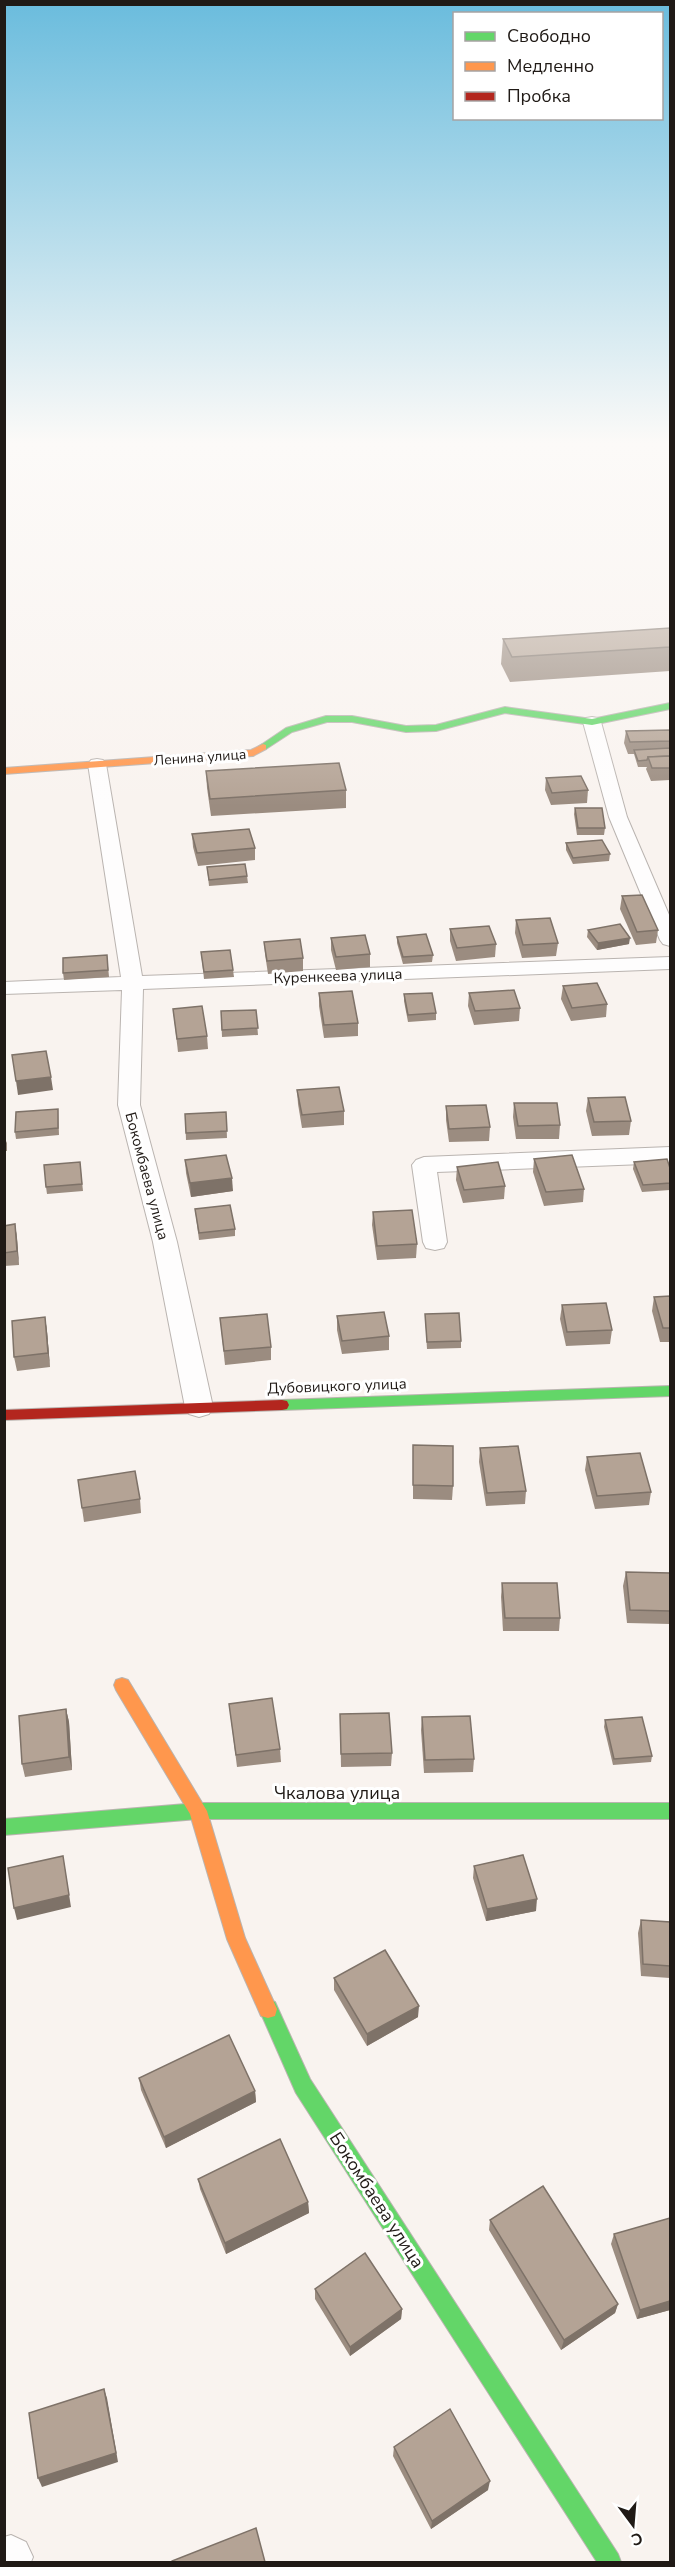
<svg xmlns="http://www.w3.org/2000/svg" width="675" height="2567" viewBox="0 0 675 2567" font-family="'Nunito Sans',sans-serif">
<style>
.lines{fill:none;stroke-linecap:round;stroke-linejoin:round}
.street-casing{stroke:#bab4b0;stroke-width:2}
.fast-casing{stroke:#bab4b0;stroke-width:2}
.slow-casing{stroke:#bab4b0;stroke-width:2}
.jam-casing{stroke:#bab4b0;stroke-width:2}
.street{fill:#fefdfd;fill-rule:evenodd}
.fast{fill:#63d668;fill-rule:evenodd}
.slow{fill:#ff974d;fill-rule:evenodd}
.jam{fill:#b3261e;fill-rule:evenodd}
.wall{fill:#9b8c80}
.shaded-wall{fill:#7e7268}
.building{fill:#b4a395;stroke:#7e7268;stroke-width:1.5}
.labels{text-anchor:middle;stroke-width:6;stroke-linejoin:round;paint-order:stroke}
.far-street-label{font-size:14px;fill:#201a16;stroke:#fff}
.street-label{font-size:15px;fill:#201a16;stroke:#fff}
.near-street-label{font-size:18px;fill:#201a16;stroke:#fff}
</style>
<rect width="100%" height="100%" fill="#f9f3ef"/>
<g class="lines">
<defs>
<g id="street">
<polygon points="592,717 598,718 601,722 627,817 670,917 670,946 663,944 660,940 609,817 583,722 586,718"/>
<polygon points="97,759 103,760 106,764 142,976 670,957 670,969 143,989 140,1105 177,1242 213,1407 209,1414 199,1417 189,1414 185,1407 153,1242 118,1105 122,990 4,994 4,982 121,977 88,764 91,760"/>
<polygon points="670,1147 670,1163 437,1172 447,1242 444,1248 435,1250 426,1248 423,1242 412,1165 416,1160 424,1157"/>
<polygon points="11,2535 26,2542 33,2557 31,2562 4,2562 4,2537"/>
</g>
<g id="fast">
<polygon points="670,703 670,709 592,725 505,713 436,731 406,732 352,722 327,722 292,732 266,749 258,747 286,728 326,716 352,716 406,726 436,725 505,707 592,719"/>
<polygon points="670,1386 670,1396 282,1410 277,1409 275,1405 277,1401 282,1400"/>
<polygon points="198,1803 670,1803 670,1819 198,1819 4,1835 4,1819"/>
<polygon points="268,2000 275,2002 310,2079 618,2554 621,2562 597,2562 296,2093 259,2009 261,2002"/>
</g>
<g id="slow">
<polygon points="263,744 266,745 266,749 253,756 4,774 4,768 251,750"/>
<polygon points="122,1678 128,1680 207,1811 245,1938 277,2009 275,2016 268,2018 261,2016 227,1939 190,1814 116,1690 114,1685 116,1680"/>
</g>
<polygon id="jam" points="282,1400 287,1401 289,1405 287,1409 282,1410 4,1420 4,1410"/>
</defs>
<!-- street casing -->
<use href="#street" class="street-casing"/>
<!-- fast casing -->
<use href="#fast" class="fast-casing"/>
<!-- slow casing -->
<use href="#slow" class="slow-casing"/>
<!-- jam casing -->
<use href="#jam" class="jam-casing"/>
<!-- street -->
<use href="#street" class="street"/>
<!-- fast -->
<use href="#fast" class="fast"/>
<!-- slow -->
<use href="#slow" class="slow"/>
<!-- jam -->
<use href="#jam" class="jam"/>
</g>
<!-- wall -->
<g class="wall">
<polygon points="670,628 670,671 510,682 501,664 503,639"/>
<polygon points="670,730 670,780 651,781 646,769 647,767 638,767 634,754 628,754 624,743 626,731"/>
<polygon points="206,771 346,790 346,808 211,816 207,788"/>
<polygon points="546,778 588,790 587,803 551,805 545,790"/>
<polygon points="575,808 605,828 604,835 577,835 574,814"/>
<polygon points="192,834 255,848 255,860 198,866 193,847"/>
<polygon points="566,843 610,854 609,861 573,864 566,850"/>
<polygon points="207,867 247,876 248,883 209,886"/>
<polygon points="622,896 658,930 656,943 636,945 620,909"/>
<polygon points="516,920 558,943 556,956 522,958 515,933"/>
<polygon points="450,929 496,944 495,957 456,961 450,941"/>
<polygon points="588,930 629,944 597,950 587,937"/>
<polygon points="397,937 433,955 432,962 403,964 397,943"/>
<polygon points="331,938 370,954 370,967 336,970 331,950"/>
<polygon points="264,942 303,958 303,971 268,974 265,954"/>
<polygon points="201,952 233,970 234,977 204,979"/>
<polygon points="107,955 109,977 64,980 63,973"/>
<polygon points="563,986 607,1004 606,1017 571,1021 561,999"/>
<polygon points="319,993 358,1023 358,1036 324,1038 319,1006"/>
<polygon points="469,993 520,1008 519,1021 474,1025 468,1006"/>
<polygon points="404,994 436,1013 436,1020 408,1022 404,1001"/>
<polygon points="173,1009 207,1036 208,1049 178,1052"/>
<polygon points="256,1010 258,1035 222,1037 221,1011"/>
<polygon points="297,1090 344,1111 344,1125 302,1128 298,1104"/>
<polygon points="588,1098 631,1121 629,1135 592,1136 586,1111"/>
<polygon points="514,1103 560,1125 559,1139 516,1139 513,1117"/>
<polygon points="446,1106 490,1127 489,1141 449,1142 446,1120"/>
<polygon points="58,1109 59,1135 16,1139 15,1132"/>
<polygon points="226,1112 227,1138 186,1140 185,1114"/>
<polygon points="4,1137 7,1143 7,1151 4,1151"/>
<polygon points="534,1159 584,1189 583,1202 544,1206 533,1172"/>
<polygon points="185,1160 233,1191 191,1197 186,1173"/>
<polygon points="80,1162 83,1191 47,1194 46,1187"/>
<polygon points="634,1162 670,1168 670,1190 642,1192 633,1169"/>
<polygon points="457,1167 505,1186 504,1199 463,1203 456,1180"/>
<polygon points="195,1209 235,1229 235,1236 199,1240"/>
<polygon points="373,1212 417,1244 416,1258 377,1260 372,1225"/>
<polygon points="15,1224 17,1238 19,1265 4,1266 4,1226"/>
<polygon points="670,1296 670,1342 660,1342 652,1311 654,1297"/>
<polygon points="562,1305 612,1330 610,1344 566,1346 560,1319"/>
<polygon points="425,1314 461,1341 461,1348 427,1349"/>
<polygon points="337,1316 389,1336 389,1350 342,1354 337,1330"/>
<polygon points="45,1317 47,1331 50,1367 17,1371 14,1357"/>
<polygon points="220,1318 271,1347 271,1360 225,1365"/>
<polygon points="413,1445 453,1486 452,1500 413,1499"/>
<polygon points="480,1448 526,1491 525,1504 486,1506 479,1462"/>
<polygon points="587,1457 651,1492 649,1505 595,1509 585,1470"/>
<polygon points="78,1480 140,1499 141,1513 84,1522"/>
<polygon points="626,1572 670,1573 670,1624 627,1623 623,1586"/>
<polygon points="502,1583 560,1618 559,1631 503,1631 501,1597"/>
<polygon points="229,1704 280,1749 281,1762 237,1767"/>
<polygon points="66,1709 69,1722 72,1770 25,1777 22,1764"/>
<polygon points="340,1714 392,1753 391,1766 341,1767"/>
<polygon points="422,1717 474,1759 473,1772 424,1773 421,1730"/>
<polygon points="605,1720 652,1756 651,1762 613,1765 604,1727"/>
<polygon points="474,1866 536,1911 486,1921 473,1878"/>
<polygon points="641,1920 670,1922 670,1978 641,1976 638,1933"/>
<polygon points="334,1978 418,2017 367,2046 334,1990"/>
<polygon points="139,2078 255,2091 256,2102 166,2148 141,2090"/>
<polygon points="198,2179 308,2202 309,2213 226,2254 200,2189"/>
<polygon points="670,2218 670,2310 637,2319 611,2244 614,2234"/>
<polygon points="490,2220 618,2304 615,2313 561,2350 489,2230"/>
<polygon points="315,2289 402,2309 401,2319 350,2356 315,2299"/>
<polygon points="394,2447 488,2490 431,2529 393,2456"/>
</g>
<!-- shaded-wall -->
<g class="shaded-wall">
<polygon points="630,938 629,944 597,950 598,943"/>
<polygon points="51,1077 53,1090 18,1095 16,1081"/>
<polygon points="232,1178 233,1191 191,1197 190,1183"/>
<polygon points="15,1224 17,1238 19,1265 17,1251"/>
<polygon points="45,1317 47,1331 50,1367 48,1353"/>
<polygon points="66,1709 69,1722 72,1770 69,1757"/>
<polygon points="63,1856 71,1907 17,1920 14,1908"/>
<polygon points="537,1899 536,1911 486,1921 487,1909"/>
<polygon points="419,2006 418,2017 367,2046 367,2034"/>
<polygon points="255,2091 256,2102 166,2148 164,2137"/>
<polygon points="308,2202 309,2213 226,2254 225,2243"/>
<polygon points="670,2301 670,2310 637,2319 640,2310"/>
<polygon points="618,2304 615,2313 561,2350 564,2340"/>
<polygon points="402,2309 401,2319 350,2356 350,2347"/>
<polygon points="104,2389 107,2398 118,2462 42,2487 38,2478"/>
<polygon points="490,2481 488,2490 431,2529 432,2521"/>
</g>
<!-- building -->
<g class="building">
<polygon points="670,628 670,647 512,657 503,639"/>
<polygon points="670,730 670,741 630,742 626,731"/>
<polygon points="670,748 670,756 648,757 647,760 638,761 634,750"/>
<polygon points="670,756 670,768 652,768 648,757"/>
<polygon points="339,763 346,790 210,799 206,771"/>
<polygon points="581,776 588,790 552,793 546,778"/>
<polygon points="575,808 602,808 605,828 578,828"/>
<polygon points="249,829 255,848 197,853 192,834"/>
<polygon points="602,840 610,854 573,858 566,843"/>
<polygon points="245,864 247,876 209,880 207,867"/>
<polygon points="642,895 658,930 637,932 622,896"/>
<polygon points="550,918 558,943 523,945 516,920"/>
<polygon points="620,924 630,938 598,943 588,930"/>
<polygon points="489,926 496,944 457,948 450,929"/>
<polygon points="426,934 433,955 403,957 397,937"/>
<polygon points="365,935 370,954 336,957 331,938"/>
<polygon points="300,939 303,958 267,961 264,942"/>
<polygon points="230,950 233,970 204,972 201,952"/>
<polygon points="107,955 108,970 63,973 63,958"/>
<polygon points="597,983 607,1004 572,1008 563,986"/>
<polygon points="514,990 520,1008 475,1011 469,993"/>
<polygon points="352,991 358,1023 324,1025 319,993"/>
<polygon points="432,993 436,1013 408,1015 404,994"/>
<polygon points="202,1006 207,1036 177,1039 173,1009"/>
<polygon points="256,1010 258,1028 222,1030 221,1011"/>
<polygon points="46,1051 51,1077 16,1081 12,1055"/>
<polygon points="339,1087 344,1111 302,1115 297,1090"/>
<polygon points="625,1097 631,1121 594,1122 588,1098"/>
<polygon points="514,1103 557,1103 560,1125 518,1126"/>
<polygon points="486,1105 490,1127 449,1129 446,1106"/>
<polygon points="58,1109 58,1128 15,1132 16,1112"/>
<polygon points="226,1112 227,1131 186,1133 185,1114"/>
<polygon points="226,1155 232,1178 190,1183 185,1160"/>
<polygon points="572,1155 584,1189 546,1192 534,1159"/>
<polygon points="667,1159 670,1168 670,1183 643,1185 634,1162"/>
<polygon points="80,1162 82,1184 46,1187 44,1165"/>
<polygon points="498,1162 505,1186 464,1190 457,1167"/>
<polygon points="230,1205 235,1229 199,1233 195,1209"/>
<polygon points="412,1210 417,1244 377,1246 373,1212"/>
<polygon points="15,1224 17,1251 4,1253 4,1226"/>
<polygon points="670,1296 670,1328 663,1328 654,1297"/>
<polygon points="606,1303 612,1330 567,1332 562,1305"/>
<polygon points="384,1312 389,1336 342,1341 337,1316"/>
<polygon points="459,1313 461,1341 427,1342 425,1314"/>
<polygon points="267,1314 271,1347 224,1351 220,1318"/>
<polygon points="45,1317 48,1353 14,1357 12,1321"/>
<polygon points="413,1445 453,1446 453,1486 413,1485"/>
<polygon points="518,1446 526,1491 487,1493 480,1448"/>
<polygon points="640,1453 651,1492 597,1496 587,1457"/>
<polygon points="135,1471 140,1499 82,1508 78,1480"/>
<polygon points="626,1572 670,1573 670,1611 630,1610"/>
<polygon points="502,1583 557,1583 560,1618 505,1618"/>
<polygon points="272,1698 280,1749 236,1755 229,1704"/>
<polygon points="66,1709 69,1757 22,1764 19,1716"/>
<polygon points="389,1713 392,1753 341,1754 340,1714"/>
<polygon points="470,1716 474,1759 425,1760 422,1717"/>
<polygon points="642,1717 652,1756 614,1759 605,1720"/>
<polygon points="523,1855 537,1899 487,1909 474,1866"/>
<polygon points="63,1856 69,1895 14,1908 8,1868"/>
<polygon points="641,1920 670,1922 670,1966 643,1964"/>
<polygon points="385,1950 419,2006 367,2034 334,1978"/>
<polygon points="229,2035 255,2091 164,2137 139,2078"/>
<polygon points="280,2139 308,2202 225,2243 198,2179"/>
<polygon points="543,2186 618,2304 564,2340 490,2220"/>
<polygon points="670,2218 670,2301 640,2310 614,2234"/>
<polygon points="365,2253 402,2309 350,2347 315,2289"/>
<polygon points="104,2389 116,2453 38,2478 29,2413"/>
<polygon points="450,2409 490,2481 432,2521 394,2447"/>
<polygon points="256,2528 265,2562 172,2562 172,2561"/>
</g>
<!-- sky -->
<linearGradient id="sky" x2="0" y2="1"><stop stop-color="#6abcdd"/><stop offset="0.55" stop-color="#fcfaf8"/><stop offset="1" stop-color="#fcfaf8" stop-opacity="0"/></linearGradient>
<rect width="675" height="806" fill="url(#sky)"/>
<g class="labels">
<!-- far-street labels -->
<g class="far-street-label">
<text transform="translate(200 757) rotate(-4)" y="5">Ленина улица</text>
</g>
<!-- street labels -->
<g class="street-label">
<text transform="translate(338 976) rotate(-2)" y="5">Куренкеева улица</text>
<text transform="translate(147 1176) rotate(75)" y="5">Бокомбаева улица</text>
<text transform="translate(337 1386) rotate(-2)" y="5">Дубовицкого улица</text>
</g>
<!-- near-street labels -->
<g class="near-street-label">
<text x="337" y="1799">Чкалова улица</text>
<text transform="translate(377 2200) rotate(57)" y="6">Бокомбаева улица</text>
</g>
</g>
<!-- border -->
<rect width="675" height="2567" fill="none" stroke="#201a16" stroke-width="12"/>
<!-- legend -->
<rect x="453" y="12" width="210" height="108" fill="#ffffff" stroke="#a6a3a2" stroke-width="1.5"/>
<rect x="465" y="32" width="30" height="9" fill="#63d668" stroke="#a6a3a2" stroke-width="1.5"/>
<text x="507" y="42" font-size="18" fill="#201a16">Свободно</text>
<rect x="465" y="62" width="30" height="9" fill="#ff974d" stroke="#a6a3a2" stroke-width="1.5"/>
<text x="507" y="72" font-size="18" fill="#201a16">Медленно</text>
<rect x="465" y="92" width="30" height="9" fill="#b3261e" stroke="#a6a3a2" stroke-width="1.5"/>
<text x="507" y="102" font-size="18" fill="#201a16">Пробка</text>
<!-- north arrow -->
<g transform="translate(633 2525) rotate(164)" stroke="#ffffff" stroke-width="4.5" paint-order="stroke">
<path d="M0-4.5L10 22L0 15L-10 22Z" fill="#201a16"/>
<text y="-9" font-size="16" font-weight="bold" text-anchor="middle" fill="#201a16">С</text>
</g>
</svg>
